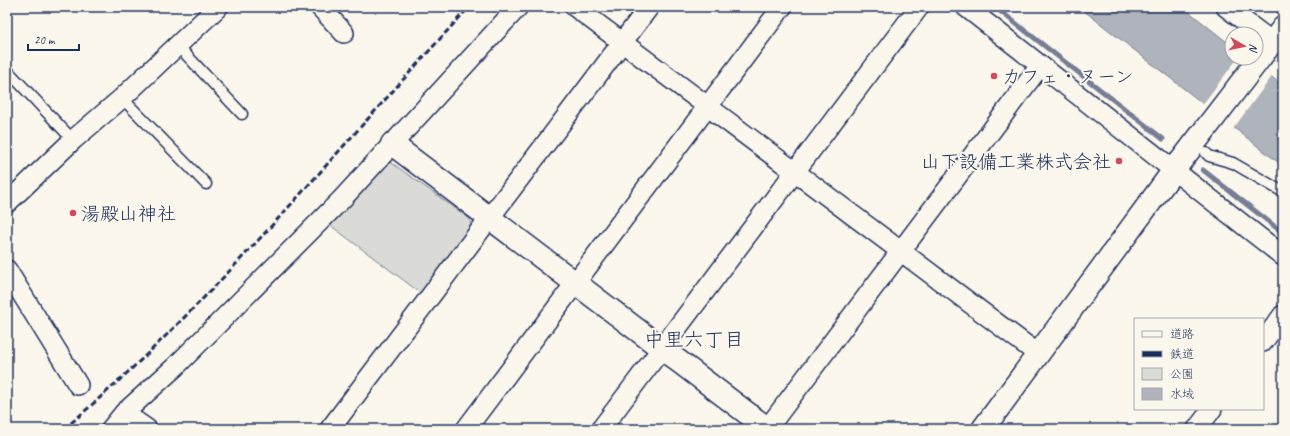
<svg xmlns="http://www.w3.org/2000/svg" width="1290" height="436" viewBox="0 0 1290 436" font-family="Caveat,'Klee One',sans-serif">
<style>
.green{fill:#dadad7;stroke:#7a849a}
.water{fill:#afb3bb;stroke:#747e96}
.pier{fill:#fbf7ec}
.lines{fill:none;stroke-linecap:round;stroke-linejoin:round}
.stream{stroke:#747e96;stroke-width:5}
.service-casing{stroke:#1b2f5e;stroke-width:13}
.minor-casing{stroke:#1b2f5e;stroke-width:22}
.tertiary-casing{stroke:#1b2f5e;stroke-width:25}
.service{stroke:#fbf7ec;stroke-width:10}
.minor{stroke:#fbf7ec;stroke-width:19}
.tertiary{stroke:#fbf7ec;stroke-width:22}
.rail{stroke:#1b2f5e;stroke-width:3;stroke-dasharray:6 3;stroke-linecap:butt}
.poi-dot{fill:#d1495b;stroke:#fbf7ec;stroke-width:1.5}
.labels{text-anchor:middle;stroke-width:4;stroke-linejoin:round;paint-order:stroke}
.poi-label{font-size:19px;fill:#1b2f5e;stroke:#fbf7ec;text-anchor:start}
.neighbourhood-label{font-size:20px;fill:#1b2f5e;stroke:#fbf7ec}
</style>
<rect width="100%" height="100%" fill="#fbf7ec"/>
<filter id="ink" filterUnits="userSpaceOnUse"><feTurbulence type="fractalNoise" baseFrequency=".025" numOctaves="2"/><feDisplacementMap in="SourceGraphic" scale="8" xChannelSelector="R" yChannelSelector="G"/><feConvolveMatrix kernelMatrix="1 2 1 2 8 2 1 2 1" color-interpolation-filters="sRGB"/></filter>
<g filter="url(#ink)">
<!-- green -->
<polygon class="green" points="383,162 392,163 470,219 471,230 422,294 330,225"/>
<!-- water -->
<polygon class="water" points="1079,7 1183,7 1232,46 1232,58 1248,58 1283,86 1283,166"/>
<!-- pier -->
<polygon class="pier" points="1238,58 1251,58 1273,75 1233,129 1202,105"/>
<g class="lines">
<!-- stream -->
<g class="stream">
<polyline points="995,7 1163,139"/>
<polyline points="1203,170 1283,233"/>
</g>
<defs>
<g id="service">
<polyline points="178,46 242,114"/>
<polyline points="7,70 73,140"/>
<polyline points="122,98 206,184"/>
<polyline points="1206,153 1209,156 1233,163 1283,192"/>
</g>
<g id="minor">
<polyline points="320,7 344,33"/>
<polyline points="575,7 1038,354"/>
<polyline points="966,7 1283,256"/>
<polyline points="1226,7 1272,42"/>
<polyline points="7,203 73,140 122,98 218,7"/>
<polyline points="7,270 78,385"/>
<polyline points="1263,342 1283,315"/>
<polyline points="124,413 147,429"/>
<polyline points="111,429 124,413 175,367 342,199 518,7"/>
<polyline points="330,429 649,7"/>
<polyline points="466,429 782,7"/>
<polyline points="601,429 919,7"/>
<polyline points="767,429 1040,66"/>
<polyline points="1197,429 1212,409"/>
</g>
<g id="tertiary">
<polyline points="392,144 768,429"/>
<polyline points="983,429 1174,170 1283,28"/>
</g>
</defs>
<!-- service casing -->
<use href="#service" class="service-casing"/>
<!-- minor casing -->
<use href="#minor" class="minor-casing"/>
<!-- tertiary casing -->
<use href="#tertiary" class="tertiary-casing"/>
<!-- service -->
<use href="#service" class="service"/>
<!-- minor -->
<use href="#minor" class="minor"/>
<!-- tertiary -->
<use href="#tertiary" class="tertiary"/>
<!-- rail -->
<path class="rail" d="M 64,429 C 154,353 235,267 314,179 C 365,122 417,64 469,7"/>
</g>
</g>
<!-- markers -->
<g class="poi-dot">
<circle cx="994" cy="76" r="4"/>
<circle cx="1119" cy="161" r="4"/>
<circle cx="73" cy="213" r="4"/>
</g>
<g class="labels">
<!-- poi labels -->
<g class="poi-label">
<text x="1002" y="83">カフェ・ヌーン</text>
<text x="1111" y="168" text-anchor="end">山下設備工業株式会社</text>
<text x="81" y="220">湯殿山神社</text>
</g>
<!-- neighbourhood labels -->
<g class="neighbourhood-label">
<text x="694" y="346">中里六丁目</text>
</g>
</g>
<!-- margin -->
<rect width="1290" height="436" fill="none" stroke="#fbf7ec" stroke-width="24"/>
<rect x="12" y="12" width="1266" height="412" fill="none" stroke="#1b2f5e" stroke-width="1.5" filter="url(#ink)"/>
<!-- legend -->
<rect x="1134" y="318" width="130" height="92" fill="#fbf7ec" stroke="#a1a7b3"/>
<rect x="1142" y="331" width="20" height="6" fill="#fbf7ec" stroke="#a1a7b3"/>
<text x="1170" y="338" font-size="12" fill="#1b2f5e">道路</text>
<rect x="1142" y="351" width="20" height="6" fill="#1b2f5e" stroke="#a1a7b3"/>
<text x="1170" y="358" font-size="12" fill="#1b2f5e">鉄道</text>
<rect x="1142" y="368" width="20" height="12" fill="#dadad7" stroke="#a1a7b3"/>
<text x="1170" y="378" font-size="12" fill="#1b2f5e">公園</text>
<rect x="1142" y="388" width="20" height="12" fill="#afb3bb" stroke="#a1a7b3"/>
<text x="1170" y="398" font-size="12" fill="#1b2f5e">水域</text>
<!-- north arrow -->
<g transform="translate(1244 46) rotate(99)"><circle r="19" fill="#fbf7ec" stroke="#a1a7b3"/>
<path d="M0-3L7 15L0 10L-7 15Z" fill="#d1495b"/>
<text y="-6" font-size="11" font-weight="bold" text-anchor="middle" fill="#1b2f5e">N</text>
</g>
<!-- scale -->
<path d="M28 44v6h51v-6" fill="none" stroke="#1b2f5e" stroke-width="2"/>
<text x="34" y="44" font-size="12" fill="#1b2f5e" stroke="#fbf7ec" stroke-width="3" paint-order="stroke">20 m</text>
</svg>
